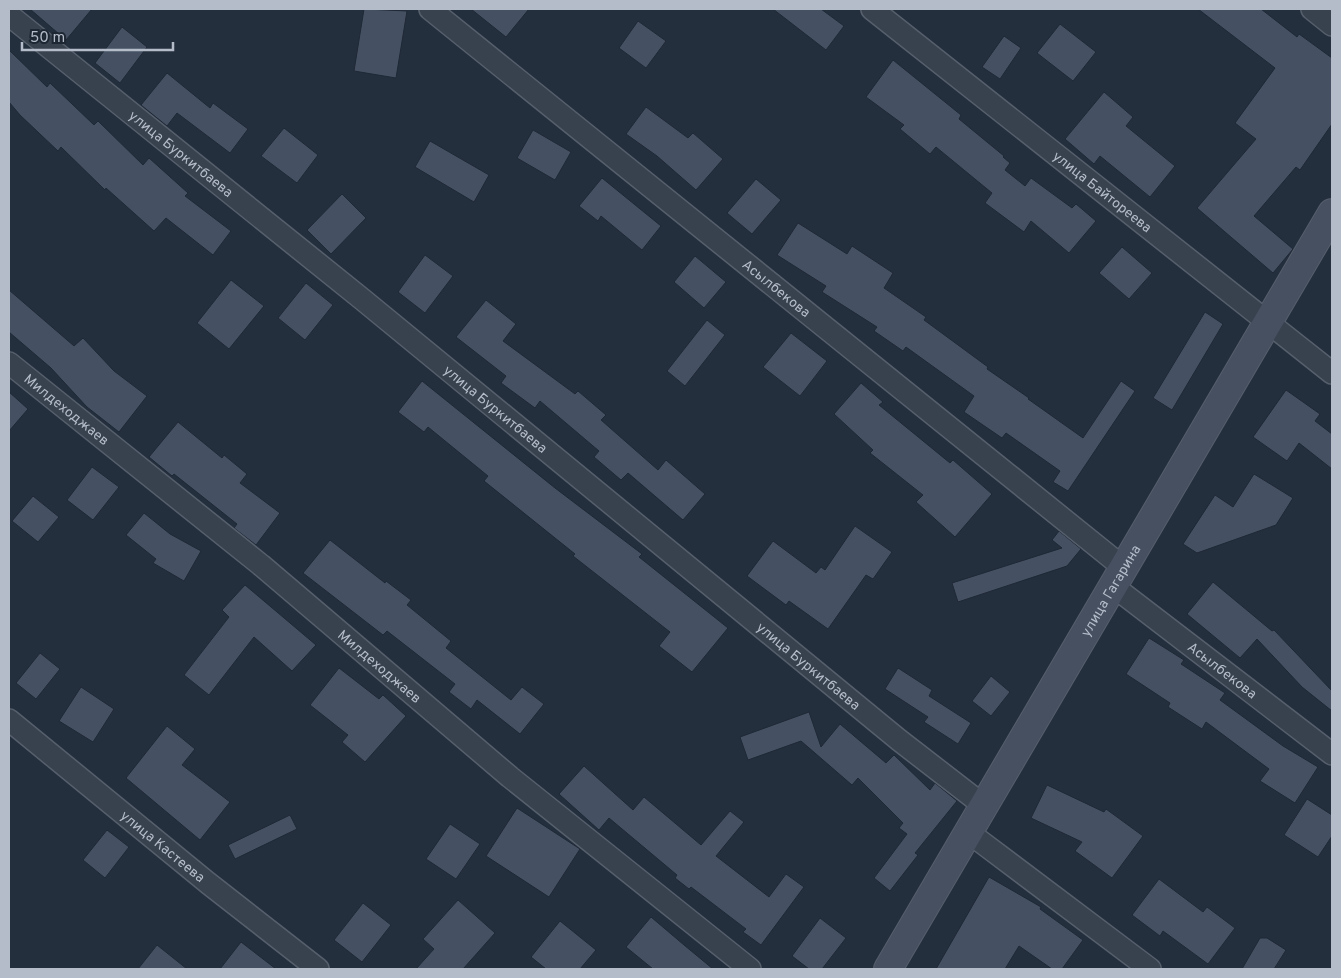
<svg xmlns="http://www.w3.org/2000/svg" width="1341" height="978" viewBox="0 0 1341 978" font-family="Overpass,sans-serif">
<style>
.building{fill:#455162;stroke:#1f2835}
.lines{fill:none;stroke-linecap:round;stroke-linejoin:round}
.street-casing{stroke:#565f6c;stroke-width:24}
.secondary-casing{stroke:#565f6c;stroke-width:30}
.street{stroke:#38414e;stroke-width:21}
.secondary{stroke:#465061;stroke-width:28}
.labels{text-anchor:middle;stroke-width:4;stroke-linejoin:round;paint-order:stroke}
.street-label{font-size:14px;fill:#b4bcc9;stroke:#1d2633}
</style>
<rect width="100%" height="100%" fill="#242f3e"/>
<!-- building -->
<g class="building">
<polygon points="30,9 92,9 66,40"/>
<polygon points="364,9 407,11 396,78 354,71"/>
<polygon points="471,9 529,9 506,37"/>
<polygon points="773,9 821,9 844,26 826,50"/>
<polygon points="1198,9 1261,9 1297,37 1299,34 1332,58 1332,124 1300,170 1296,167 1254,216 1293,249 1273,273 1197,208 1256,139 1235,123 1275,68"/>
<polygon points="638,21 666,41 646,68 619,48"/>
<polygon points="1060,24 1096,52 1073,81 1037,53"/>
<polygon points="122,27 147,47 120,83 95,63"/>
<polygon points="1004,36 1021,48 1000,79 982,67"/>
<polygon points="9,50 47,87 50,83 94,125 98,121 143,165 149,158 188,193 185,196 231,231 213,255 166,218 154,231 106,188 105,190 61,147 58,151 20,115 9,102"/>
<polygon points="893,60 961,115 959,119 1004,156 1003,157 1010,163 1005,170 1025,186 1031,178 1072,208 1076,204 1096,221 1069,253 1031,221 1024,232 985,203 992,193 936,147 930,154 900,129 904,125 866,97"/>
<polygon points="167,73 210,108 213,103 248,129 230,153 177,113 167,126 141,105"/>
<polygon points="1104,92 1133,117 1126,126 1175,166 1150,197 1100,156 1094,164 1065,139"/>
<polygon points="646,107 688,138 693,133 723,159 696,190 657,156 626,134"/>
<polygon points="284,128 318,155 297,183 261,156"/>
<polygon points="533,130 571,152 555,180 517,158"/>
<polygon points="430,141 489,175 474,202 415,167"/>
<polygon points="602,178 661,226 642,250 601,216 598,221 579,206"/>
<polygon points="756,179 781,200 752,234 727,213"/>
<polygon points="342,194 366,218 331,254 307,230"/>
<polygon points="798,223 847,254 852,246 893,273 884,288 926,317 924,320 988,367 987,369 1029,398 1028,399 1083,438 1121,381 1135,391 1068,491 1053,482 1060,471 1006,433 1002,438 964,412 974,396 906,347 903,351 874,331 877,327 822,292 826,286 777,255"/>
<polygon points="1122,247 1152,273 1129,299 1099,273"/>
<polygon points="425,255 453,276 425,313 398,292"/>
<polygon points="695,256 726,282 704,308 674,282"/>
<polygon points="231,280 264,306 229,349 197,323"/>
<polygon points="306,283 333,305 305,340 278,318"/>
<polygon points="9,290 74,346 83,338 114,371 147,396 119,432 87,407 51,368 9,332"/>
<polygon points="486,300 516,324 503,341 575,394 578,391 606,415 601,420 658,470 666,460 705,494 683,520 628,473 621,480 594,457 599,451 540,401 535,408 501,383 506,376 456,337"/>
<polygon points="1205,312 1223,324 1172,410 1153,398"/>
<polygon points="707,320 725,335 685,386 667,371"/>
<polygon points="791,333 827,361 800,396 763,367"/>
<polygon points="422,381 555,488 642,554 639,557 728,628 692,672 659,646 670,632 573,556 575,554 484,481 488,476 428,427 424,432 398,412"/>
<polygon points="861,383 883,402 879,405 950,463 953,460 992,494 955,537 916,502 923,495 870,453 873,450 834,414"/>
<polygon points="1286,390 1320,414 1315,421 1332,434 1332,469 1299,443 1287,461 1253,437"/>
<polygon points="9,392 28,409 9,431"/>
<polygon points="178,422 222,458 224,455 247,474 240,483 280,513 256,545 234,528 237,524 174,474 172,476 149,457"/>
<polygon points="92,467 119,487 93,520 67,500"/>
<polygon points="1254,474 1293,498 1276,525 1197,553 1183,544 1215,495 1233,507"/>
<polygon points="33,496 59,517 38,542 12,521"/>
<polygon points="144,513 170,534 201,551 184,581 153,563 156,559 126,535"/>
<polygon points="855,526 892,552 873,579 866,575 828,629 789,601 786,605 747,576 773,541 816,573 821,567 825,570"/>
<polygon points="1059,531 1081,549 1067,566 958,602 952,583 1062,548 1052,540"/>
<polygon points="330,540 385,583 386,581 411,600 407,605 451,641 446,648 511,700 522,687 544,704 520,734 477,700 471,709 449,692 455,684 387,631 383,635 303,573"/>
<polygon points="1213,582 1272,631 1274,630 1332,691 1332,711 1302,687 1257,639 1240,658 1187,614"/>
<polygon points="245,585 316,645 292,671 254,637 209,695 184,675 229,617 222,610"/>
<polygon points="1149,638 1184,660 1181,664 1225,693 1220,700 1283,746 1318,767 1295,803 1260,781 1269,769 1206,722 1202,729 1168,707 1170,703 1126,674"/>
<polygon points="40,653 60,669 36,699 16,683"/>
<polygon points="339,668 379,699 383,695 406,716 365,762 342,742 348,735 310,705"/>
<polygon points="898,668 932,690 929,696 971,723 958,744 924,722 928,717 885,689"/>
<polygon points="991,676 1010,692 991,716 972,701"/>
<polygon points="81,687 114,709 93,742 59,721"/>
<polygon points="809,712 821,747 840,724 886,763 894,755 930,790 935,783 957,801 915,853 918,855 890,891 874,878 907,834 899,828 903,823 858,778 852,785 801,741 748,760 740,737"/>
<polygon points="167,726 195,749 182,765 230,802 200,840 126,778"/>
<polygon points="584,766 633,810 644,797 701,845 730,811 744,822 716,856 769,897 786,874 804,887 761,945 743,932 746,929 691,887 689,889 675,878 677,875 609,818 599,830 559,794"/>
<polygon points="1047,785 1104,812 1106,809 1143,836 1112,878 1075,851 1082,842 1031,818"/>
<polygon points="1307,799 1332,815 1332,836 1318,857 1284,835"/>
<polygon points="517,808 580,849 549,897 486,856"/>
<polygon points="290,815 297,829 235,859 228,845"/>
<polygon points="450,824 480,844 456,879 426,859"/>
<polygon points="107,830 129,847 105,878 83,860"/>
<polygon points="989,877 1041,907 1040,909 1083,940 1062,969 1052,969 1019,946 1005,969 936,969"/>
<polygon points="1159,879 1203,912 1207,907 1235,928 1208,964 1163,931 1160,936 1132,915"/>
<polygon points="458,900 495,933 463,969 416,969 434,949 423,939"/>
<polygon points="363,903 391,925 362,962 334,940"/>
<polygon points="651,917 684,945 713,969 653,969 626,947"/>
<polygon points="820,918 846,938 822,969 809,969 792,956"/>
<polygon points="560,921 596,950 580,969 546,969 531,957"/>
<polygon points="1260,938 1267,938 1286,950 1274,969 1242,969"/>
<polygon points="241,942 276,969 220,969"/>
<polygon points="157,945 187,969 138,969"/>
</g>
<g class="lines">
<defs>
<g id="street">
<path id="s1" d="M 430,9 L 1124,568"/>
<path id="s2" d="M 872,9 L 1332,373"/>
<polyline points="1312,9 1332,25"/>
<path id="s3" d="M 9,15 L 362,299 L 899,740 L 983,805"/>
<path id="s4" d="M 9,363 L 261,565 L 510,777 L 750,969"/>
<path id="s5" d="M 1113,586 L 1332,754"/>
<path id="s6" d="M 9,720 L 208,883 L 318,969"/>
<polyline points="968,832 1150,969"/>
</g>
<g id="secondary">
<path id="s7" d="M 888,969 L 1332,213"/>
</g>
</defs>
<!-- street casing -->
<use href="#street" class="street-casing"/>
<!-- secondary casing -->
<use href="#secondary" class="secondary-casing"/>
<!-- street -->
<use href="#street" class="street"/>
<!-- secondary -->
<use href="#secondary" class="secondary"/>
</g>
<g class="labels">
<!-- street labels -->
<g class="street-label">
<text dy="5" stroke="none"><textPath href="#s3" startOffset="221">улица Буркитбаева</textPath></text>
<text dy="5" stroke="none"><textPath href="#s2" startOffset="294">улица Байтореева</textPath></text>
<text dy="5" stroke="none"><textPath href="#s1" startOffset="445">Асылбекова</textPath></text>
<text dy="5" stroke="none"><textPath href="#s4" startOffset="74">Милдеходжаев</textPath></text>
<text dy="5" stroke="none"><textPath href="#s3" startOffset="626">улица Буркитбаева</textPath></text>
<text dy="5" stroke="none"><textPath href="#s7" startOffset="439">улица Гагарина</textPath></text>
<text dy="5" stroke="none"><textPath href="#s4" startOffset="479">Милдеходжаев</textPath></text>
<text dy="5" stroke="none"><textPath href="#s3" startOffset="1031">улица Буркитбаева</textPath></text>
<text dy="5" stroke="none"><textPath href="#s5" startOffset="138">Асылбекова</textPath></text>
<text dy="5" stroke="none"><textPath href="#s6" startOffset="199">улица Кастеева</textPath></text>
</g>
</g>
<!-- border -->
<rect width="1341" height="978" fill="none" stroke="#b4bcc9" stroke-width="20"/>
<!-- scale -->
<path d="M22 42v8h151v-8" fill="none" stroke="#b4bcc9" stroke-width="2.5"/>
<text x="30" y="42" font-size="15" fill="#b4bcc9" stroke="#1d2633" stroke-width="4" paint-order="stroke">50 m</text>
</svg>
